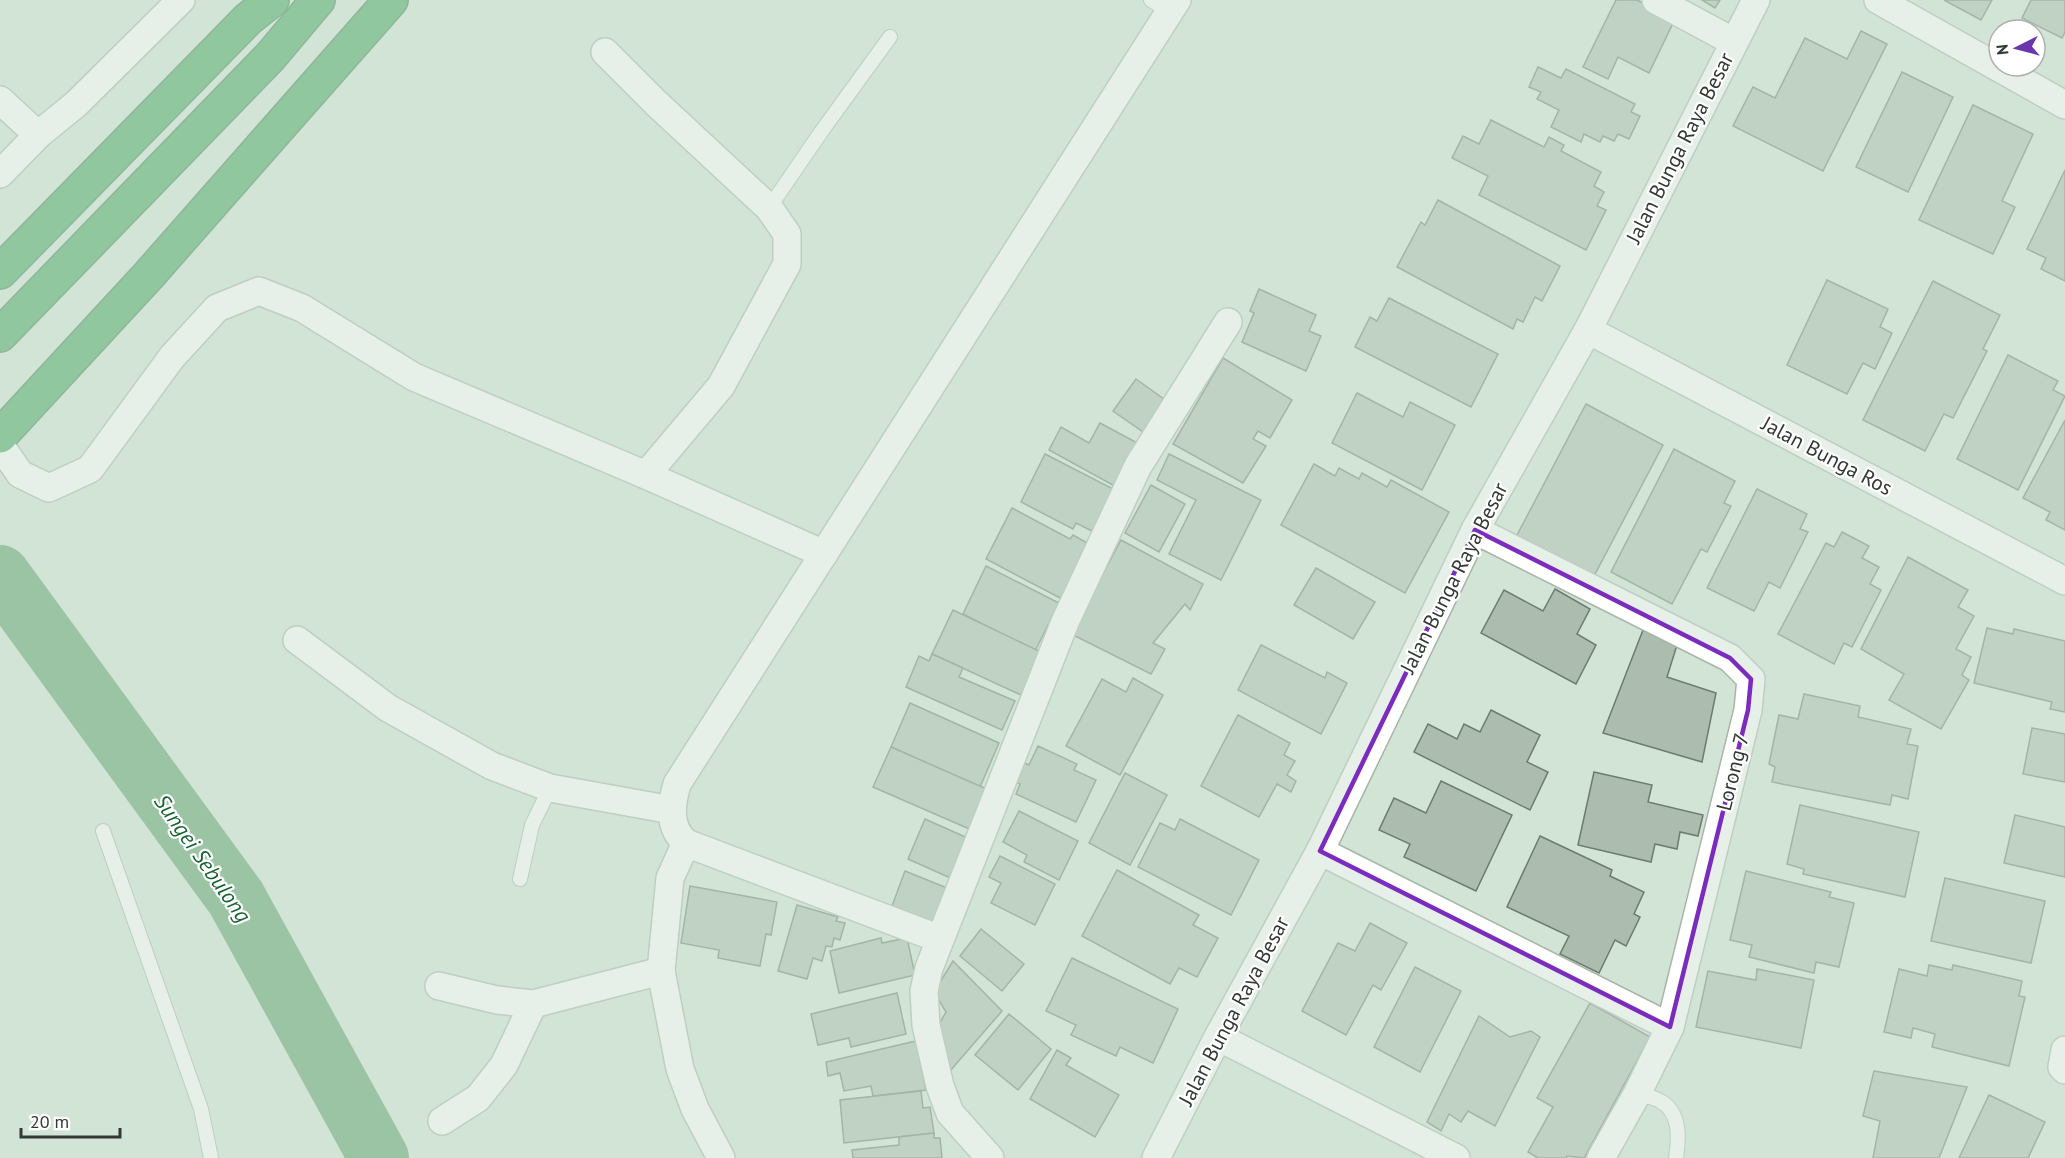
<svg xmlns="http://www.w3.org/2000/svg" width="2065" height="1158" viewBox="0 0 2065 1158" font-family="'PT Sans',sans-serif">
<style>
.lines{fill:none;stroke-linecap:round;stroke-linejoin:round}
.river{stroke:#589d68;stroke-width:60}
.building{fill:#acbdaf;stroke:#6c7c6f;stroke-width:1.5}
.service-casing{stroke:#a6b6a8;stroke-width:16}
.minor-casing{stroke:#a6b6a8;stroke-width:30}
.motorway-casing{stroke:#3d7f4f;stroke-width:36}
.service{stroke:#fff;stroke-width:14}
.minor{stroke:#fff;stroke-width:27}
.motorway{stroke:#43a55e;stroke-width:33}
.marked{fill:none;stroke:#7b2cbf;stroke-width:4.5;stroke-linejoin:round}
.labels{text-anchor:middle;stroke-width:4.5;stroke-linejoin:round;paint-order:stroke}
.street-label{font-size:21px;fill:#333934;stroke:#fff}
.water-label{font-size:22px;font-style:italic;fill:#166330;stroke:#fff}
</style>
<rect width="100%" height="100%" fill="#d2e4d5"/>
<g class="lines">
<!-- river -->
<polyline class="river" points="0,575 236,898 379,1158"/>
</g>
<!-- building -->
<g class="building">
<polygon points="1616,0 1637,0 1675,19 1649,73 1618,57 1608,79 1583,67"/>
<polygon points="1702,0 1720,0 1715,8"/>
<polygon points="1944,0 1992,0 1981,20"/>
<polygon points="2031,0 2065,0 2065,32 2062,38 2022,18"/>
<polygon points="1861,31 1887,44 1823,171 1733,126 1753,87 1775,98 1805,38 1847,59"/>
<polygon points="1538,67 1561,78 1566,69 1635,104 1631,112 1640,116 1629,139 1618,134 1614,141 1603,136 1600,142 1584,134 1581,142 1551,127 1559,110 1537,99 1541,92 1529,87"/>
<polygon points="1902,72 1953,97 1908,192 1856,167"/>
<polygon points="1973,105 2033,134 2002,201 2015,207 1993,254 1919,220"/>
<polygon points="1491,120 1544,147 1549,137 1564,145 1561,151 1601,172 1594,186 1604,192 1597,206 1606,210 1586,250 1479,195 1488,176 1452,158 1463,136 1479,144"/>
<polygon points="2065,170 2065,281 2041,269 2046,258 2027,249"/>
<polygon points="1438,200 1560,266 1542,301 1535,297 1523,322 1517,319 1513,329 1397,267 1421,222 1425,225"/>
<polygon points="1827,280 1888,309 1880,327 1892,333 1875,369 1863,363 1847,394 1787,365"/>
<polygon points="1933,281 2000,315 1983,349 1987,351 1953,418 1944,414 1925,451 1863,420"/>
<polygon points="1259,289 1316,315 1309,331 1321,336 1306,371 1242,342 1254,313 1250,311"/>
<polygon points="1389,298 1498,354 1471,407 1355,347 1370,317 1377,321"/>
<polygon points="2008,355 2058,381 2053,390 2065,396 2018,490 1957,459"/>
<polygon points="1223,358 1292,400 1270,438 1258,431 1253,439 1266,446 1243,483 1173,444"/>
<polygon points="1136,379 1168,402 1146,434 1113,411"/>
<polygon points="1357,393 1403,417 1410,402 1455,425 1422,490 1332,443"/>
<polygon points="1586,404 1663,445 1593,578 1516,537"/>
<polygon points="2065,420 2065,530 2046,520 2050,512 2023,498"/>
<polygon points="1100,423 1143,446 1120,489 1049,450 1061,427 1089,443"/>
<polygon points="1674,449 1735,481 1724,503 1731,506 1707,552 1701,549 1672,604 1611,572"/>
<polygon points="1045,454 1117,491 1096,533 1076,523 1073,529 1021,502"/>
<polygon points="1169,454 1261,500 1221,580 1169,554 1196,500 1157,480"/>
<polygon points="1314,464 1335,476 1339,468 1359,479 1362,473 1387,487 1391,480 1449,512 1405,593 1281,525"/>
<polygon points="1151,485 1185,504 1159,552 1125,533"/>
<polygon points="1757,489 1807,514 1800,529 1808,532 1780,588 1769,582 1754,611 1707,588"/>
<polygon points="1012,508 1070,539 1073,535 1091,545 1062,599 986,559"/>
<polygon points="1842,532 1869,546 1862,558 1879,567 1870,584 1881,590 1852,647 1844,643 1834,664 1778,634 1826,543 1834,547"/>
<polygon points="1121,540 1203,584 1190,610 1185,604 1153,643 1165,649 1151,674 1071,634"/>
<polygon points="1908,557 1968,590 1958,607 1974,616 1956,649 1971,657 1962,675 1969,680 1941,729 1889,700 1904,674 1861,649"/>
<polygon points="986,566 1059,603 1035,651 963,614"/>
<polygon points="1316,568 1375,602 1353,639 1294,605"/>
<polygon points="1555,589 1590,609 1577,634 1596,645 1576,684 1481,633 1504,590 1543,611"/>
<polygon points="953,610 1041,652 1021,695 932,654"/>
<polygon points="1987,628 2013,634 2014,629 2065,641 2065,712 2050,709 2052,702 1974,683"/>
<polygon points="1643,630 1677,645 1667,677 1716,693 1702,762 1603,733"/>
<polygon points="1261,645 1325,678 1327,672 1347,683 1321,734 1238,690"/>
<polygon points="932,654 963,668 959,677 1015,701 1002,730 906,687 919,656 929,661"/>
<polygon points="1133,678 1163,695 1120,775 1066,746 1102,679 1126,692"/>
<polygon points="1804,694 1860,706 1858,717 1911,729 1907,744 1918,746 1908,799 1892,795 1890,805 1772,782 1775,767 1769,764 1779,715 1798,719"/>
<polygon points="910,703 999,743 980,787 891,747"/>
<polygon points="1491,710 1540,735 1527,762 1548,772 1530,810 1414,752 1428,724 1457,739 1464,724 1480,732"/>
<polygon points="1238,715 1290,743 1284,755 1295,761 1287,775 1296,781 1291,792 1277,784 1259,817 1201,786"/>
<polygon points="2032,728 2065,734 2065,782 2023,774"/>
<polygon points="1038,746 1077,764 1074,770 1096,780 1076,822 1016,794 1020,784 1014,781 1023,762 1029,765"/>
<polygon points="891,747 991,791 974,831 873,787"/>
<polygon points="1594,772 1652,785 1648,802 1703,815 1698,836 1680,832 1677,849 1655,844 1651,862 1578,845"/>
<polygon points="1125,773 1167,795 1130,865 1089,843"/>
<polygon points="1441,781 1512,815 1476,891 1404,857 1410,844 1379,830 1394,798 1426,813"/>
<polygon points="1800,805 1919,832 1905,897 1803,874 1804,869 1787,864"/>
<polygon points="1019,811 1078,841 1059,880 1024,862 1027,855 1003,842"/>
<polygon points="2015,815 2065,827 2065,877 2004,863"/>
<polygon points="925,819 972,840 955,880 908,859"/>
<polygon points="1180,819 1259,860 1231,915 1138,867 1160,823 1175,830"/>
<polygon points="1540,836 1612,870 1610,876 1644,892 1634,914 1640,917 1626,946 1615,940 1599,973 1560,954 1569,936 1507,907"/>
<polygon points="1000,856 1055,884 1035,925 991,903 1001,883 989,877"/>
<polygon points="1117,870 1199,915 1193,925 1218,938 1197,977 1179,968 1170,984 1082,936"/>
<polygon points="905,871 952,890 939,924 892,906"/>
<polygon points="1746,871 1831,892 1829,897 1854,903 1839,967 1816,962 1814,973 1749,957 1752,945 1730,940"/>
<polygon points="1945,878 2045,901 2031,963 1931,941"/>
<polygon points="690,886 777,902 771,935 766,934 760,966 718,958 719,950 681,943"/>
<polygon points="797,905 838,917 836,921 845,923 840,940 834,938 832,947 826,946 822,961 813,958 807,979 778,971"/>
<polygon points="1370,923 1407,943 1381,990 1373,985 1346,1035 1302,1011 1338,943 1355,951"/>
<polygon points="981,929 1024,964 1002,991 960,956"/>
<polygon points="881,938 882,943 907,938 915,975 839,993 830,951"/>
<polygon points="1072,958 1178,1009 1153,1063 1120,1047 1116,1056 1071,1035 1076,1025 1046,1011"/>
<polygon points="953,961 1002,1011 950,1071 937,1028 946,1012 934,992"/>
<polygon points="1929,965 1952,970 1953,965 2022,981 2019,996 2025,997 2009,1066 1932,1047 1935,1034 1913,1028 1911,1038 1884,1032 1899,969 1927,976"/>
<polygon points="1415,967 1461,991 1420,1072 1374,1047"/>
<polygon points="1757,969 1814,980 1801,1048 1696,1027 1708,971 1756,980"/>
<polygon points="897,993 906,1034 851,1047 849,1038 818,1045 811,1014"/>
<polygon points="1590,1003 1650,1037 1584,1158 1567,1156 1566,1158 1538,1158 1528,1152 1553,1107 1537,1098"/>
<polygon points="1009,1014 1051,1049 1018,1090 975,1055"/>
<polygon points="1479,1016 1510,1037 1531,1031 1540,1037 1495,1126 1468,1111 1461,1122 1449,1114 1441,1131 1427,1122"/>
<polygon points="916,1041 926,1090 873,1096 871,1086 844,1091 840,1073 828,1076 826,1062"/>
<polygon points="1057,1050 1071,1058 1066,1065 1119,1095 1095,1137 1030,1099"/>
<polygon points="1874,1071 1967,1087 1939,1158 1873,1158 1880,1121 1863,1116"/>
<polygon points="921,1091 923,1108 930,1107 934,1133 844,1143 840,1100"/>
<polygon points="1989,1095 2045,1122 2028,1158 1959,1158"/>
<polygon points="934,1133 934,1138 940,1138 942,1158 853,1158 852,1150 899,1145 899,1137"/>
</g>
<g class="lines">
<defs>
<g id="service">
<polyline points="1151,0 1169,11"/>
<polyline points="769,208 821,132 890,37"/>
<polyline points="103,831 201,1109 211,1158"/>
<polyline points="520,879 532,825 550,788"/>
<path d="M 1637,1094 C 1644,1096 1654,1097 1660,1101 C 1681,1112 1679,1139 1676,1158"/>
</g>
<g id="minor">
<polyline points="1656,0 1734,42"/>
<polyline points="1878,0 2065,105"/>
<polyline points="605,52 656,103 769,208 787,234 787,264 721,386 646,475"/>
<polyline points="0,100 38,135"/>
<polyline points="0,174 38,135 76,104 181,0"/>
<polyline points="1588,330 2065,581"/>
<polyline points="0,445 20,474 49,488 90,469 172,357 217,308 259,291 302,308 414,377 646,475 824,554"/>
<polyline points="1475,530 1730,658 1751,679 1748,710 1670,1027 1637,1094 1601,1158"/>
<polyline points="297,640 388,708 492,766 550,788 672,810"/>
<polyline points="1320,851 1670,1027"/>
<path d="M 940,939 L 686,843 C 668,827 671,805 677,784 L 1177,0"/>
<polyline points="661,971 680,1069 695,1109 721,1158"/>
<polyline points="439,986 497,1000 533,1004 661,971 670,878 686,843"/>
<polyline points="1218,1037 1456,1158"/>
<polyline points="2065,1050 2062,1067 2065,1070"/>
<polyline points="442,1121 478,1098 504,1065 533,1004"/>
<polyline points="990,1158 950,1113 940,1086 926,1025 924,991 929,968 1065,622 1138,466 1228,322"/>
<polyline points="1156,1158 1218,1037 1320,851 1475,530 1588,330 1756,0"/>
</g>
<g id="motorway">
<polyline points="0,272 248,19 272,0"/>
<polyline points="0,335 270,57 318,0"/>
<polyline points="0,436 148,276 391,0"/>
</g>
</defs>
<!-- service casing -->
<use href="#service" class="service-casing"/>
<!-- minor casing -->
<use href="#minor" class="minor-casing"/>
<!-- motorway casing -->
<use href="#motorway" class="motorway-casing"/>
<!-- service -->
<use href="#service" class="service"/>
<!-- minor -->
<use href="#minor" class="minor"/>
<!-- motorway -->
<use href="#motorway" class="motorway"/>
</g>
<!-- marked area -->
<path d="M0 0H2065V1158H0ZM 1475,530 L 1730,658 L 1751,679 L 1748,710 L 1670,1027 L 1320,851 Z" fill="#d2e4d5" fill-opacity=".55" fill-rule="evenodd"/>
<path class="marked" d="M 1475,530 L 1730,658 L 1751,679 L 1748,710 L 1670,1027 L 1320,851 Z"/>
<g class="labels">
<!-- street labels -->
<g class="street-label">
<text transform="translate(1680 148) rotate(-63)" y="7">Jalan Bunga Raya Besar</text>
<text transform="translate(1827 456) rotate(28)" y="7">Jalan Bunga Ros</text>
<text transform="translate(1454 578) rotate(-63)" y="7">Jalan Bunga Raya Besar</text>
<text transform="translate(1733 772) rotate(-76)" y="7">Lorong 7</text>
<text transform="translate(1234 1011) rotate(-62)" y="7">Jalan Bunga Raya Besar</text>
</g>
<!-- water labels -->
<g class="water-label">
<text transform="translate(203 858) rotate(55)" y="8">Sungei Sebulong</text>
</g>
</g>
<!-- north arrow -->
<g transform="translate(2017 48) rotate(264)"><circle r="28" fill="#ffffff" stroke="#adb0ae" stroke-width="1.5"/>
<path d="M0-4.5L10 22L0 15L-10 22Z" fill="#6b36ad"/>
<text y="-9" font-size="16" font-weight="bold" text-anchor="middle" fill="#333934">N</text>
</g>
<!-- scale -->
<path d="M21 1128v9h99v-9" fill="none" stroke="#333934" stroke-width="3"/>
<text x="30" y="1128" font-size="18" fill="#333934" stroke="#ffffff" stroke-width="4.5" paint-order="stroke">20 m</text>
</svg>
